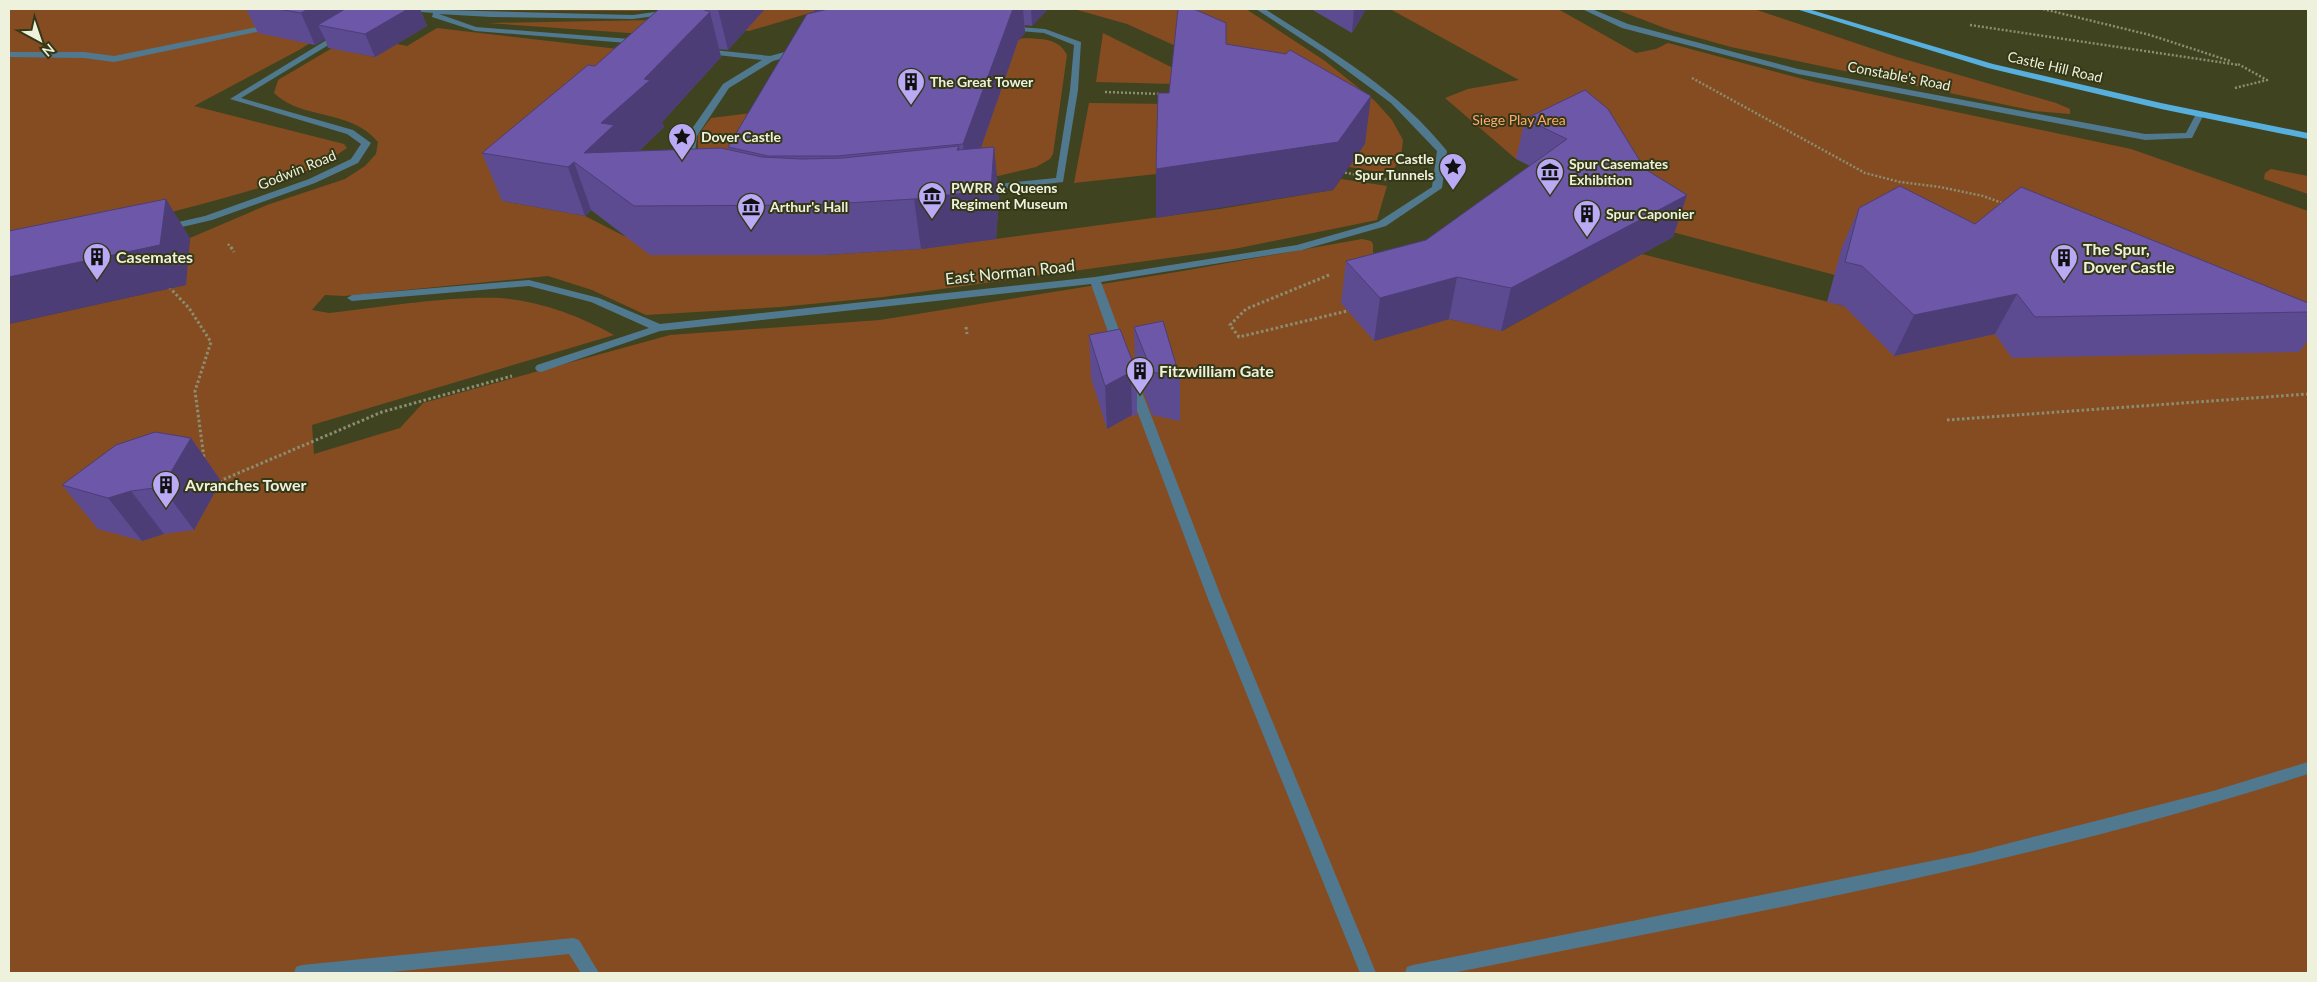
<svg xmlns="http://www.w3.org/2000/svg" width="2317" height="982" viewBox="0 0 2317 982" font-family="Lato,sans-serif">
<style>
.green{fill:#864c21}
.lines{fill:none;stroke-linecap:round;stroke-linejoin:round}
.path-far1{stroke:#8b8e71;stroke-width:2.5;stroke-dasharray:2 2;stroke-linecap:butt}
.path{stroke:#8b8e71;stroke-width:3;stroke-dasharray:2.5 2.5;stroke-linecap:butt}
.service{fill:#50798f;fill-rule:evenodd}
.primary{fill:#56afdd;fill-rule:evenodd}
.wall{fill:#5d4b91}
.shaded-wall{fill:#4c3d76}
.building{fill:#6c57a9;stroke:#4c3d76}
.labels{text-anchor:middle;stroke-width:4;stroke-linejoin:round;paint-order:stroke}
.far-street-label{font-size:14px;fill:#eef1dc;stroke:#353816}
.far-poi-label{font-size:14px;font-weight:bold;fill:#eef1dc;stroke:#353816;text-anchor:start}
.far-park-label{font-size:14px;fill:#ffa86f;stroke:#353816}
.poi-label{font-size:16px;font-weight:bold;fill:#eef1dc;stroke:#353816;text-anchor:start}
.street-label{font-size:16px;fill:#eef1dc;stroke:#353816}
</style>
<rect width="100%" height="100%" fill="#404320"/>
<!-- green -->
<g class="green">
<path d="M 9,9 L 356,9 L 350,18 L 299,50 L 194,106 L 344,144 L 347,148 C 312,174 266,186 224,198 C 153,218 81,234 9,250 Z"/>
<polygon points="475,9 654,9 637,11 473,10"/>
<polygon points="714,9 823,9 749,31 699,27 672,36 488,23 654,20"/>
<polygon points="1074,9 1246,9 1325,61 1375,101 1392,120 1403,140 1401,157 1391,174 1349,167 1364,143 1207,60 1127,24"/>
<path d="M 1390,9 L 1558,9 L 1636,53 L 1656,49 L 1668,43 L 1814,82 L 2131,149 L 2308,211 L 2308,973 L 9,973 L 9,324 L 185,285 L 190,238 L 267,205 L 345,179 L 365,166 L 376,154 L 378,142 C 350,108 303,121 274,93 L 278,80 L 356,34 L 346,51 L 375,57 L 397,44 L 407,46 L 437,28 L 670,55 L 502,201 L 585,216 L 624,236 L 825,255 L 921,249 L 1220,209 L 1333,190 L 1341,179 L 1387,186 L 1377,220 L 1234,249 L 883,297 L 780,307 L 646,315 L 592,290 L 548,276 L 344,296 L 325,295 L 312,310 L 329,313 C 383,307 448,296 501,298 C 540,301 580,316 614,335 L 312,425 L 314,454 L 400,428 L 423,403 L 670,335 L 880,320 L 1183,271 L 1362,239 L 1371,241 L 1373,244 L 1374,341 L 1449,319 L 1502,331 L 1642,254 L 1844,306 L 1846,245 L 1842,248 L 1835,275 L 1661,229 L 1576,130 L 1516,159 L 1445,98 L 1468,89 L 1519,80 Z"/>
<polygon points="1615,9 1754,9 1897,57 2056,103 2070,109 2070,114 2035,111 1731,47 1670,30"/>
<polygon points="1103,33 1177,70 1175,84 1096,82"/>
<path d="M 1024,38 C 1041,39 1059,38 1067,55 L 1053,154 L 1050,159 L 1036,167 L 998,176 L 814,194 L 698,150 L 698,135 L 711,118 L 783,109 Z"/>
<polygon points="1089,103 1173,104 1165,173 1074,183"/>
<polygon points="2271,169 2308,176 2308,194 2264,179 2265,173"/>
</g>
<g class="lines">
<!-- path-far1 -->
<g class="path-far1">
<polyline points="2043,9 2150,35 2230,61"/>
<polyline points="1970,25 2239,65"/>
<polyline points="1692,78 1865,173 1900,182 1940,187 1983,196 2005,204"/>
<polyline points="2235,88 2267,80 2238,64"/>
<polyline points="1105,92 1161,94"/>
<polyline points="1341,172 1389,180"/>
<polyline points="228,244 232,249"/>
</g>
<!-- path -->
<g class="path">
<polyline points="231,247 234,252"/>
<polyline points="1329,275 1246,309 1230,325 1239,337 1351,310"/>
<polyline points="169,287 189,308 211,342 195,391 204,458"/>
<polyline points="966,327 967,334"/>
<polyline points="1947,420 2308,394"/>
<polyline points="218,487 222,480 382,412 512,376"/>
</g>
<!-- service -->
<g class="service">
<polygon points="406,9 633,15 676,9 696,9 692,11 633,19 491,17 439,14 476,27 643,40 643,44 640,44 475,31 432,17 433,13 410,11"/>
<path d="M 1256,9 L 1265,9 C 1329,50 1399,90 1447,151 L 1442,188 L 1386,226 L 1302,250 L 1101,282 L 1125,346 L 1123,348 L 1119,350 L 1113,346 L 1091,284 L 660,331 L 541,372 L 537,371 L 535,368 L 537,365 L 649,328 L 591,302 L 529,286 L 352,301 L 347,298 L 352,295 L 529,280 L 599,298 L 660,324 L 1095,277 L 1297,245 L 1378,222 L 1432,187 L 1437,151 L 1391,103 L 1323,53 Z"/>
<polygon points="1582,9 1592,9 1628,24 1798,69 2145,134 2186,133 2197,112 2204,114 2192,138 2145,140 1798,74 1622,28"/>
<polygon points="272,24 276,26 275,28 114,62 84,58 9,57 9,52 84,52 114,56"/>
<polygon points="1005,26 1045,29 1081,42 1078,90 1063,182 981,191 978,190 978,186 1056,178 1070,90 1074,45 1044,33 1008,30 1004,28"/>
<polygon points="338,33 345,35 241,98 353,130 371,143 358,163 315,183 212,220 165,231 161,230 161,226 205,216 309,179 351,159 361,144 347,134 230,99"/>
<polygon points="799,48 802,49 802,53 773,61 729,88 697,136 694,161 696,164 691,167 684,162 687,136 723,84 762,60 717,55 713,52 714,50 770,56"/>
<polygon points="1131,375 1137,379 1222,599 1376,973 1360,973 1208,599 1125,379"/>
<path d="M 2308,762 L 2308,774 C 2029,864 1739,915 1452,973 L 1405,973 L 1407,967 L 1413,965 L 1971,853 L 2213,791 Z"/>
<polygon points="573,938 579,940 599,973 581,973 569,954 381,973 294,973 296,967 302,965"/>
</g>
<!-- primary -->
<polygon class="primary" points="1796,9 1808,9 1993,64 2161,103 2308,133 2308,139 2161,109 1988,68"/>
</g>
<!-- wall -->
<g class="wall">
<polygon points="246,9 420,9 427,26 375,57 328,48 325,39 315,45 258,33"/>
<polygon points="659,9 765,9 728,50 719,49 721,57 662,122 664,127 639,151 729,149 728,147 815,12 814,9 1048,9 1032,26 1025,25 1025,33 1018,41 981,148 999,195 996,239 921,249 825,255 650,255 591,210 585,216 502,201 482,153 595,66"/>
<polygon points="1311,9 1366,9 1352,33"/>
<polygon points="1525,119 1645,169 1687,195 1673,237 1501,331 1449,319 1374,341 1341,303 1346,261 1426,240 1530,166 1516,159"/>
<polygon points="1859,208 1975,224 2308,303 2308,340 2299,352 2012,358 1995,334 1894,356 1844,306 1827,302 1842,247"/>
<polygon points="1134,327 1180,378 1180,421 1152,415 1137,373 1137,416 1132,415 1107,429 1091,378 1089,335 1135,369"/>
<polygon points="191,438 221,481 194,530 164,534 142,541 98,529 62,485"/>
</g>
<!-- shaded-wall -->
<g class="shaded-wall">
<polygon points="308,9 364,9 318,25 325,39 315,45 301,13"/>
<polygon points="408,9 420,9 427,26 375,57 365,34"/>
<polygon points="718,9 765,9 728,50"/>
<polygon points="814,9 943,9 820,42"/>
<polygon points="1013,9 1023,9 1025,33 1018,41 968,185 963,144"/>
<polygon points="1031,9 1048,9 1032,26"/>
<polygon points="1354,9 1366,9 1352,33"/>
<polygon points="710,12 721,57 662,122 664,127 626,163 584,153 601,123"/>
<polygon points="1371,96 1365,144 1333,190 1156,218 1156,169"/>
<polygon points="959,146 964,193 994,147 999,195 996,239 921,249 914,199"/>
<polygon points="574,162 591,210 585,216 568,167"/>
<polygon points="1687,195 1673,237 1501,331 1511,288"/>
<polygon points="166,199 190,238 186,285 9,324 9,277"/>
<polygon points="1457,277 1449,319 1374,341 1380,298"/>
<polygon points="2017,294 1995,334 1894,356 1914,315"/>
<polygon points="1131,372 1132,415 1107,429 1105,386"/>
<polygon points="191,438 221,481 194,530 162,487"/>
<polygon points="131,491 164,534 142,541 108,498"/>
</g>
<!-- building -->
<g class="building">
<polygon points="278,9 308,9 301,13"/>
<polygon points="345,9 408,9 365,34 318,25"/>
<polygon points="659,9 702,9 710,12 644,79 650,80 601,123 614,125 584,153 721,148 762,157 802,159 843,158 959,146 957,150 994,147 991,190 914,199 814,205 634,206 574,162 568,167 482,153 588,65 595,66"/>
<polygon points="828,9 1013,9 963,144 837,156 768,156 728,147 807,14"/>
<polygon points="1178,9 1194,9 1226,23 1226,44 1286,54 1290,50 1371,96 1338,142 1156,169 1158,93 1169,93"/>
<polygon points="1585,90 1608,109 1645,169 1687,195 1511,288 1457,277 1380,298 1346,261 1426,240 1567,139 1525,119"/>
<polygon points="1900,186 1975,224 2021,187 2308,303 2308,312 2035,317 2017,294 1914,315 1862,266 1845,262 1859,208"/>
<polygon points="166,199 160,245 9,277 9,231"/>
<polygon points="1163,321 1180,378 1152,372 1134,327"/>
<polygon points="1120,329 1137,373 1131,372 1105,386 1089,335"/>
<polygon points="155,432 191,438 162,487 131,491 108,498 62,485 116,445"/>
</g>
<!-- icons -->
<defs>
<symbol id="building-pin" viewBox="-11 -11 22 30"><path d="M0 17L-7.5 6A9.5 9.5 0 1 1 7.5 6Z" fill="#baaaf6" stroke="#353816"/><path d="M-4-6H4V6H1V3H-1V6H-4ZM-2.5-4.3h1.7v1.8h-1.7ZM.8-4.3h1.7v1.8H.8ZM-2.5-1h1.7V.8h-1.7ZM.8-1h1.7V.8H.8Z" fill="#111"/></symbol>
<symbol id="sight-pin" viewBox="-11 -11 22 30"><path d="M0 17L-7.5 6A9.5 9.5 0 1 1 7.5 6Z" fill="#baaaf6" stroke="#353816"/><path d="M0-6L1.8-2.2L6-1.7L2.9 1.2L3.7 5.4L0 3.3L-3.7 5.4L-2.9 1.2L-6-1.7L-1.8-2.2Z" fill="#111"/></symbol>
<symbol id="museum-pin" viewBox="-11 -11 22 30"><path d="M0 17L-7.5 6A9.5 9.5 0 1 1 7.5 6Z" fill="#baaaf6" stroke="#353816"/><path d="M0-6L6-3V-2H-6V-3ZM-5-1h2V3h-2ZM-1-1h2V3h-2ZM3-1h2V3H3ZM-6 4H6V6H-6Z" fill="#111"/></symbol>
</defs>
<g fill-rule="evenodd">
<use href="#building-pin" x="895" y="66" width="32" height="43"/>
<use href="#sight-pin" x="666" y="121" width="32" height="43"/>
<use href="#sight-pin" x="1437" y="151" width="32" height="43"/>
<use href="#museum-pin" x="1534" y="156" width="32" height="43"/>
<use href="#museum-pin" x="916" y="180" width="32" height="43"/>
<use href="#museum-pin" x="735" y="191" width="32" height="43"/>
<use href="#building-pin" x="1571" y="198" width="32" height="43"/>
<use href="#building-pin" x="81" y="241" width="32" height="43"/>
<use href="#building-pin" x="2048" y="242" width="32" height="43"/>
<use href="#building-pin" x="1124" y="355" width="32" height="43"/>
<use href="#building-pin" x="150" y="469" width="32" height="43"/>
</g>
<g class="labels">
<!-- far-street labels -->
<g class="far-street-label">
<text transform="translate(2055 67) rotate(13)" y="5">Castle Hill Road</text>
<text transform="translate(1899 76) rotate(11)" y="5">Constable's Road</text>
<text transform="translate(297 170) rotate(-22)" y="5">Godwin Road</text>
</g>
<!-- far-poi labels -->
<g class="far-poi-label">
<text x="930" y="87">The Great Tower</text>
<text x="701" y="142">Dover Castle</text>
<text x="1434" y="164" text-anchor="end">Dover Castle<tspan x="1434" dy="16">Spur Tunnels</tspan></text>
<text x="1569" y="169">Spur Casemates<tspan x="1569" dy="16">Exhibition</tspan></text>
<text x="951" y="193">PWRR &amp; Queens<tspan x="951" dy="16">Regiment Museum</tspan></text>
<text x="770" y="212">Arthur's Hall</text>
<text x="1606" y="219">Spur Caponier</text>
</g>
<!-- far-park labels -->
<g class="far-park-label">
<text x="1519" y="125">Siege Play Area</text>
</g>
<!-- poi labels -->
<g class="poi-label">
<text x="2083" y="255">The Spur,<tspan x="2083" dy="18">Dover Castle</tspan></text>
<text x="116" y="263">Casemates</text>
<text x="1159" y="377">Fitzwilliam Gate</text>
<text x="185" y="491">Avranches Tower</text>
</g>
<!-- street labels -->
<g class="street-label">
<text transform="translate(1010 272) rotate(-6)" y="6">East Norman Road</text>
</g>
</g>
<!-- border -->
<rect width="2317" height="982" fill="none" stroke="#eef1dc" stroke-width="20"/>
<!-- north arrow -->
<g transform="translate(40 40) rotate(140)" stroke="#353816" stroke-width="4" paint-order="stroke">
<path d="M0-4L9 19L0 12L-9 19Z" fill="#eef1dc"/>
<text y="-8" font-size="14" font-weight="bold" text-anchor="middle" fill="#eef1dc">N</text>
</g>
</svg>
